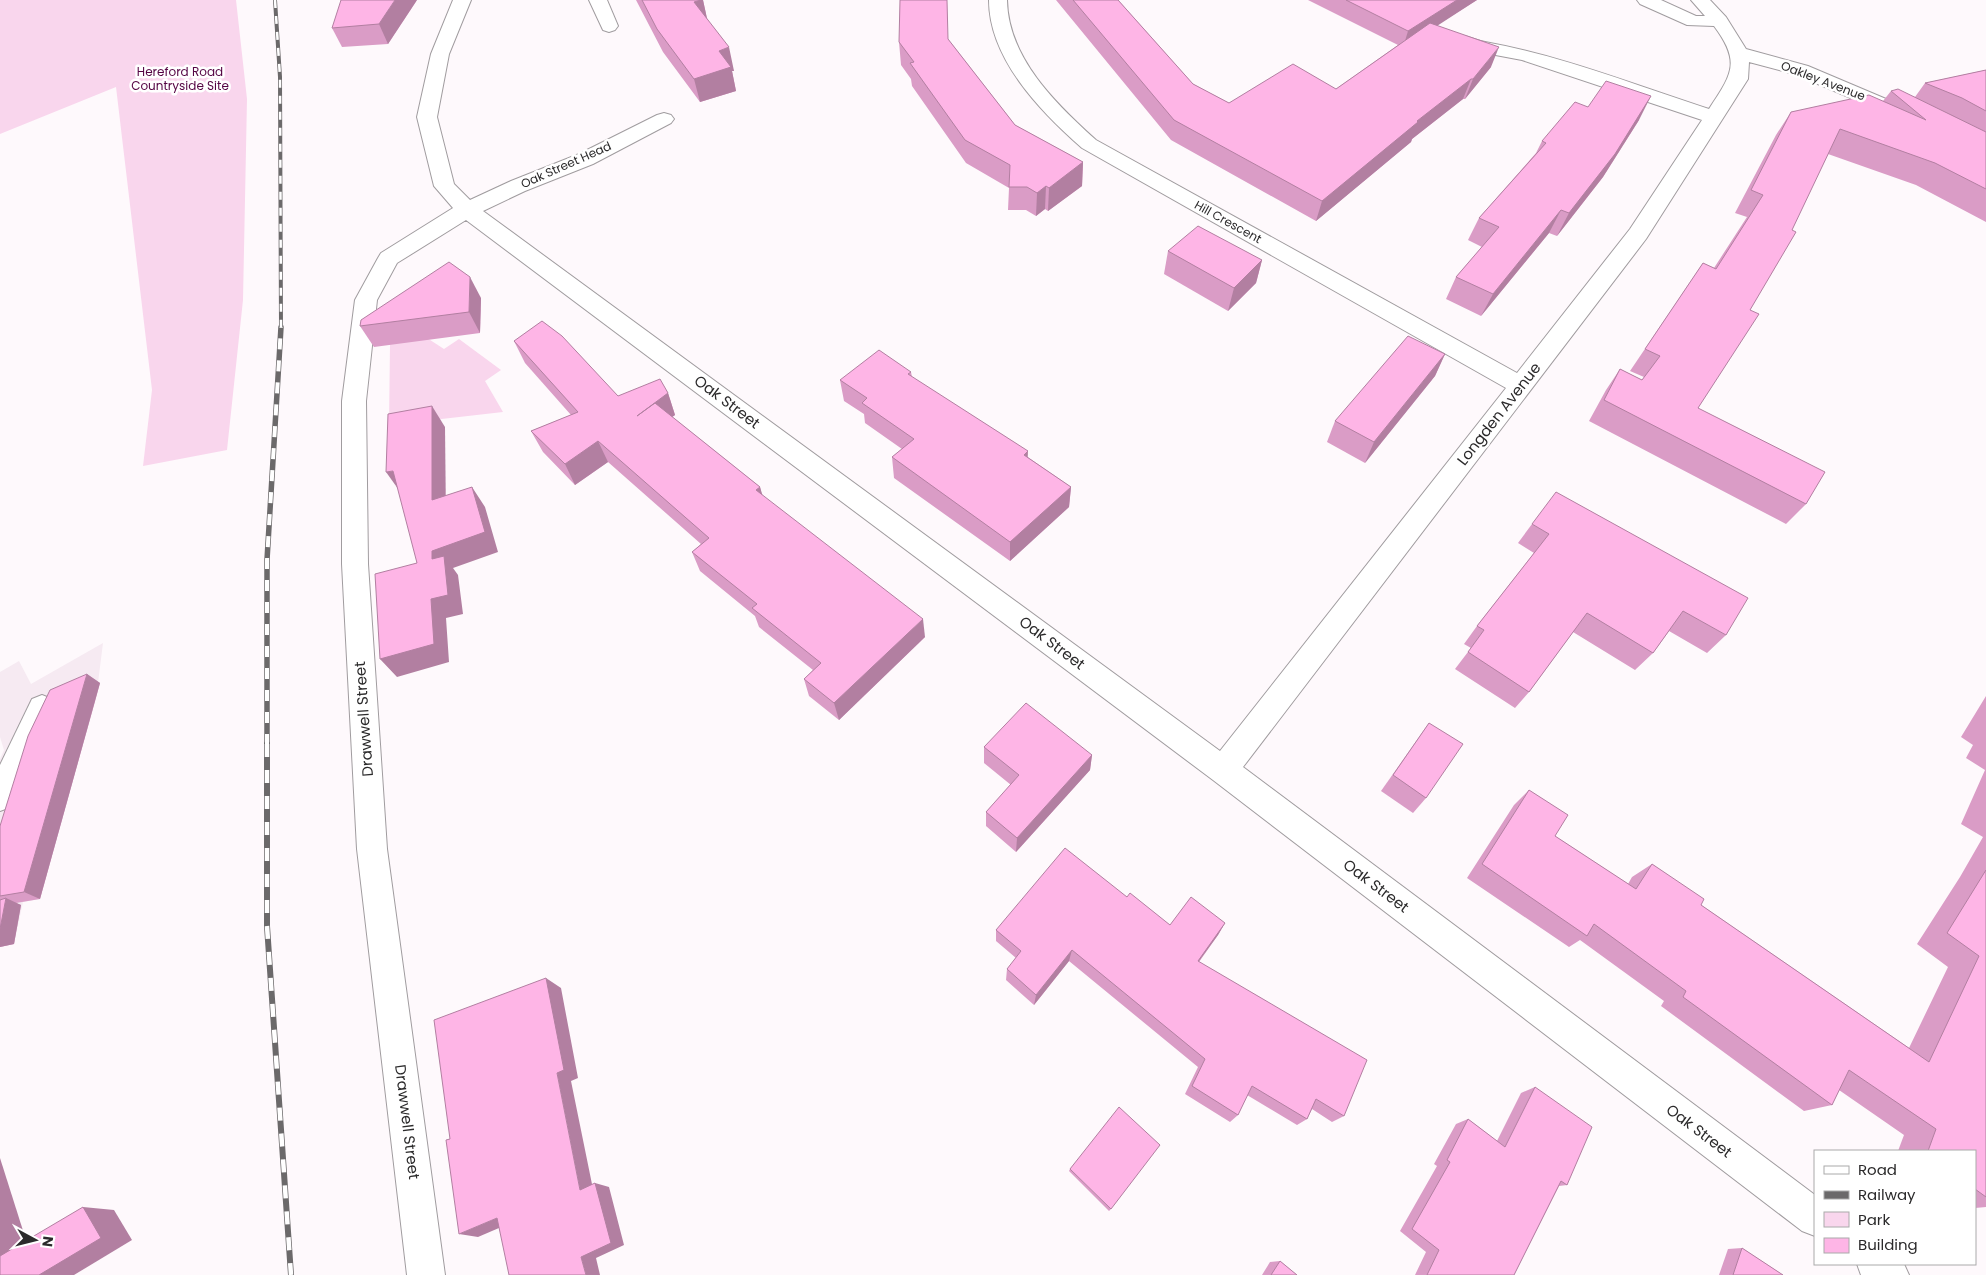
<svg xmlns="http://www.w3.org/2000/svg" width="1986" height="1275" viewBox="0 0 1986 1275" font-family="Poppins,sans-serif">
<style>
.built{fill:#f6eaf2}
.green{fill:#f9d6ed}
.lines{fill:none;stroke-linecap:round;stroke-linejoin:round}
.minor-casing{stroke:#a09c9f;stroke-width:2}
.minor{fill:#fff;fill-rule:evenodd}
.rail-far2-casing{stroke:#6b696a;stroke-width:4}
.rail-far1-casing{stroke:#6b696a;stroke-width:5.5}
.rail-casing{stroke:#6b696a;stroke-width:6}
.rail-far2{stroke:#fff;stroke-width:2.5;stroke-dasharray:8;stroke-linecap:butt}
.rail-far1{stroke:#fff;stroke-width:4;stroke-dasharray:11;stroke-linecap:butt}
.rail{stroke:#fff;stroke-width:4.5;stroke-dasharray:13;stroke-linecap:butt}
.wall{fill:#da9cc6}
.shaded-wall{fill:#b27fa1}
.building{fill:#feb5e6;stroke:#b27fa1}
.labels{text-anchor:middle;stroke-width:5;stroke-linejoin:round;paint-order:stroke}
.far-park-label{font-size:12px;fill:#540443;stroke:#fff}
.far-street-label{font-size:12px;fill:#2b2a2b;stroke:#fff}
.street-label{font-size:15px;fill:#2b2a2b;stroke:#fff}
</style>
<rect width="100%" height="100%" fill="#fef9fc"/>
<!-- built -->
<polygon class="built" points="103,643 96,699 39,899 23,902 14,944 0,947 0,759 4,750 0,737 0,672 19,661 31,684"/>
<!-- green -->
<g class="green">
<polygon points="0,0 236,0 247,99 243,300 227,450 143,466 152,390 116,87 0,134"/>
<polygon points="393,316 444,349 459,339 501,370 485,381 503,412 389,425 390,345"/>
</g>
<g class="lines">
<defs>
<g id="minor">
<path d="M 453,0 L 471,0 L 449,54 L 437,117 L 454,184 L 470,200 L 511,181 L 579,154 L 657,115 L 664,113 L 671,115 L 674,119 L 671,123 L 593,164 L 525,191 L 483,211 L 1220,751 L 1506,388 L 1082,148 C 1041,112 989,59 989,0 L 1007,0 C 1008,58 1056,104 1096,140 L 1517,373 L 1630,229 L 1702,120 L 1522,60 L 1469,50 L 1455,45 L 1453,41 L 1455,37 C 1466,34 1474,40 1485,42 C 1562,56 1635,85 1709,109 C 1731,75 1742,63 1714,26 L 1687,25 L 1640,4 L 1637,0 L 1661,0 L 1696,16 L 1705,16 L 1691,0 L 1710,0 L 1726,17 L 1746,49 L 1808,66 L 1905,107 L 1908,111 L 1905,115 L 1898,117 L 1891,115 L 1794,74 L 1749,62 L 1748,79 L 1646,239 L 1243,767 L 1815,1195 L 1815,1236 L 1802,1231 L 1213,780 L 466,220 L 397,263 L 377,300 L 366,401 L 368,564 L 387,849 L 445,1275 L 407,1275 L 357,849 L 342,564 L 342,401 L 355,300 L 378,258 L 381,253 L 453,208 L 434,186 L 417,117 L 431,54 Z"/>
<polygon points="589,0 607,0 618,26 615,30 609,32 603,30"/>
<polygon points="42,695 52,699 56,708 11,807 0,811 0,765 32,699"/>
<polygon points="1857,1264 1904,1264 1909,1275 1861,1275"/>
</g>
</defs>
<!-- minor casing -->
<use href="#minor" class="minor-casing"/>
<!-- minor -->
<use href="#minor" class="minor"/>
<defs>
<polyline id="rail-far2" points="275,0 280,77 281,328"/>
<polyline id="rail-far1" points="267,745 267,560 281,327"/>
<polyline id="rail" points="267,744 267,926 291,1275"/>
</defs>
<!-- rail-far2 casing -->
<use href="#rail-far2" class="rail-far2-casing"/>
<!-- rail-far1 casing -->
<use href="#rail-far1" class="rail-far1-casing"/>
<!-- rail casing -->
<use href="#rail" class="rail-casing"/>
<!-- rail-far2 -->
<use href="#rail-far2" class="rail-far2"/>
<!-- rail-far1 -->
<use href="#rail-far1" class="rail-far1"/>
<!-- rail -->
<use href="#rail" class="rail"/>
</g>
<!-- wall -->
<g class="wall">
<polygon points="417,0 388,44 342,47 332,28"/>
<polygon points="636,0 703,0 707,19 734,71 732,71 736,91 700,102 663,52"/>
<polygon points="1056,0 1118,0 1193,84 1229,103 1336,89 1398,45 1308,0 1477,0 1437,25 1491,67 1465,99 1463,99 1412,139 1411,142 1316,221 1171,140"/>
<polygon points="948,39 1015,125 1083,162 1082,186 1048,211 1045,209 1036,216 1026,210 1008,210 1009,188 966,163 912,86 911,79 901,65 899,42"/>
<polygon points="1986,70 1986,222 1916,185 1828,154 1750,310 1698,408 1806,504 1786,524 1589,421 1606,390 1620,369 1642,380 1644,377 1630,371 1703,263 1714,268 1747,217 1735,213 1776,135 1791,112 1883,101 1891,91 1915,97 1925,83"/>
<polygon points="1588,107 1639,120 1603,177 1557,236 1549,233 1481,316 1446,299 1456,277 1482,247 1468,240 1479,218 1536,153 1542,141"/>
<polygon points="1168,251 1262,260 1256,283 1228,311 1164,274"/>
<polygon points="481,298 480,333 374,347 360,326"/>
<polygon points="514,341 618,396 668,393 675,415 672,417 760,487 762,496 925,637 839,720 809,696 804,679 813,670 759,627 755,616 700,571 692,552 701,544 608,462 575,485 543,452 531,431 571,415 525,363"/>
<polygon points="1445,354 1435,376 1365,463 1327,442 1335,421"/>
<polygon points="911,372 912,377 1071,487 1069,507 1010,561 894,478 892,457 902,449 865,423 864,414 844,401 840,380"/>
<polygon points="1532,524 1726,635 1707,653 1669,631 1653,653 1635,670 1573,632 1529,692 1515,708 1455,669 1471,648 1464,644 1477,626 1534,553 1518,543"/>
<polygon points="87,674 100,683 40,899 16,903 21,905 14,944 0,947 0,826"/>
<polygon points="1986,696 1986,1207 1975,1208 1975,1151 1898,1151 1904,1135 1839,1090 1832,1105 1804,1111 1661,1006 1664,1001 1580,940 1569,947 1467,878 1514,805 1529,790 1555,836 1628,884 1632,877 1652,864 1701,905 1909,1048 1948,967 1917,944 1960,877 1983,837 1961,824 1985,770 1966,758 1973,745 1961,737"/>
<polygon points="1429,723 1426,798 1413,813 1381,791"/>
<polygon points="984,747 1092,755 1090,770 1016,852 986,826 986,812 1011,785 984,763"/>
<polygon points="1127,897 1170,925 1225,923 1218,935 1199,962 1344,1116 1332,1122 1312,1109 1307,1119 1297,1125 1247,1095 1238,1115 1230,1122 1185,1094 1198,1067 1069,961 1034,1005 1006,980 1007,969 1016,958 996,941 996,930"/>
<polygon points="1535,1087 1567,1185 1559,1186 1514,1275 1415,1275 1426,1252 1400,1231 1437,1166 1434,1164 1456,1124 1468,1119 1497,1141 1521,1093"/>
<polygon points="1070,1169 1111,1209 1109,1211 1069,1171"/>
<polygon points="1742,1248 1783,1275 1719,1275 1728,1249"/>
<polygon points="1280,1261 1297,1275 1262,1275 1270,1262"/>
</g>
<!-- shaded-wall -->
<g class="shaded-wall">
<polygon points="395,0 417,0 388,44 379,24"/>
<polygon points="701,0 703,0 708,23 694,2"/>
<polygon points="1457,0 1477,0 1403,48 1408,31"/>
<polygon points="729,47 734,71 732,71 736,91 700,102 694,79 719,51"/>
<polygon points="1499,47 1491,67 1465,99 1473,79"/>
<polygon points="1471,79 1463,99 1412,139 1411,142 1316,221 1322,201 1417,121"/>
<polygon points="1651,96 1639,120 1603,177 1557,236 1569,213"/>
<polygon points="1083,162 1082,186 1048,211 1049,188"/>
<polygon points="1046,186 1045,209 1036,216 1037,193"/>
<polygon points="1561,210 1549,233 1481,316 1493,294"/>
<polygon points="1262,260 1256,283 1228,311 1234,288"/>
<polygon points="470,277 481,298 480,333 469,312"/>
<polygon points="1445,354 1435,376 1365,463 1374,442"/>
<polygon points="668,393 675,415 645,437 637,416"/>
<polygon points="432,406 445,427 446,520 432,500"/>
<polygon points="598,441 608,462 575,485 565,464"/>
<polygon points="1028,451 1027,472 1024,455"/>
<polygon points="393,471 401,493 386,472"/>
<polygon points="472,487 485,507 498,552 453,568 458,575 463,614 446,618 449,662 397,677 380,659 431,599 432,551"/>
<polygon points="760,487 766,507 756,490"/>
<polygon points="1071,487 1069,507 1010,561 1010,542"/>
<polygon points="923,619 925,637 839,720 834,703"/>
<polygon points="87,674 100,683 40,899 24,892"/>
<polygon points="1092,755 1090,770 1016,852 1017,838"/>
<polygon points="6,898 21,905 14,944 0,947 0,929"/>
<polygon points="1225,923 1218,935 1191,972 1198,961"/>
<polygon points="1072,950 1069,961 1034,1005 1036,995"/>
<polygon points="546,978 561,988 578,1078 571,1081 594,1194 580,1190 557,1073"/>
<polygon points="0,1158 32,1259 0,1257"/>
<polygon points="595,1183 609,1187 624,1245 596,1258 600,1275 586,1275 581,1257"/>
<polygon points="83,1207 114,1210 132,1240 74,1275 39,1275"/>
<polygon points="497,1218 515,1221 478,1237 459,1234"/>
</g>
<!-- building -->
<g class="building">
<polygon points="341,0 395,0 379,24 332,28"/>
<polygon points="642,0 701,0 694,2 729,47 719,51 731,67 694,79 657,29"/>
<polygon points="900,0 947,0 948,39 1015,125 1083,162 1049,188 1046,186 1037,193 1027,187 1009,187 1010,165 965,140 910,63 914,62 899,42"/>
<polygon points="1073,0 1118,0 1193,84 1229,103 1293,64 1336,89 1430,23 1499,47 1473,79 1471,79 1417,121 1418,122 1322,201 1174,120"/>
<polygon points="1346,0 1457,0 1408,31"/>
<polygon points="1986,70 1986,111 1962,98 1925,83"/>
<polygon points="1606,81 1651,96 1615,154 1569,213 1561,210 1493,294 1456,277 1499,227 1479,218 1546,143 1542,141 1575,102 1588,107"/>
<polygon points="1898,89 1986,132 1986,189 1935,163 1840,129 1792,230 1796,232 1750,310 1759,314 1698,408 1825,472 1806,504 1604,400 1620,369 1642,380 1660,356 1645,349 1703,263 1716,269 1763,195 1751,190 1791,112 1869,95 1926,120 1891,91"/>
<polygon points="1198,226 1262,260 1234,288 1168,251"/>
<polygon points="449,262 470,277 469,312 360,326 361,320"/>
<polygon points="542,321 562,336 618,396 660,379 668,393 637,416 655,403 760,487 756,490 923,619 834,703 804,679 821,663 752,608 757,604 692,552 709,538 598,441 565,464 531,431 578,412 514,341"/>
<polygon points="1408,336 1445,354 1374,442 1335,421"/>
<polygon points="879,350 911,372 908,374 1028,451 1024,455 1071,487 1010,542 892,457 914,439 862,403 867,398 840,380"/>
<polygon points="432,406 432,500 472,487 485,532 432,551 432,559 444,556 448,595 431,599 434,644 380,659 375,574 417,563 393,471 386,472 388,414"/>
<polygon points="1556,492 1748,598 1726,635 1683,611 1653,653 1587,613 1529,692 1468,652 1484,630 1477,626 1549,534 1532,524"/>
<polygon points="87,674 24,892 0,896 0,826 28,736 50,690"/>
<polygon points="1026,703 1092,755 1017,838 986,812 1019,775 984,747"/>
<polygon points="1429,723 1463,744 1426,798 1393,775"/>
<polygon points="1529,790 1568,815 1555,836 1636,889 1652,864 1704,899 1701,905 1929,1062 1979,956 1947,933 1986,870 1986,1197 1975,1189 1975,1151 1928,1151 1936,1129 1849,1070 1832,1105 1683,997 1686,991 1594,924 1587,936 1482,864"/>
<polygon points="1065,848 1127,897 1130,893 1170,925 1191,897 1225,923 1198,961 1367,1060 1344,1116 1316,1099 1307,1119 1252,1086 1238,1115 1192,1086 1205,1059 1072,950 1036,995 1007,969 1021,951 996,930"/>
<polygon points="6,898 0,929 0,900"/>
<polygon points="546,978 564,1070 557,1073 580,1190 595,1183 611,1243 581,1257 586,1275 509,1275 497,1218 459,1234 446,1140 450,1139 434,1020"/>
<polygon points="1535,1087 1592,1127 1567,1185 1561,1181 1514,1275 1427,1275 1439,1250 1412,1229 1450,1162 1447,1160 1468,1119 1505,1147"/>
<polygon points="1119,1107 1160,1145 1111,1209 1070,1169"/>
<polygon points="83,1207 101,1238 39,1275 0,1275 0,1256"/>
<polygon points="1742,1248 1783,1275 1733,1275"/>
<polygon points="1280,1261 1297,1275 1271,1275"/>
</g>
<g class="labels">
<!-- far-park labels -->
<g class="far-park-label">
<text x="180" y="76">Hereford Road<tspan x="180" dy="14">Countryside Site</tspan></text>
</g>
<!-- far-street labels -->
<g class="far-street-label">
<text transform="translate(1823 81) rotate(21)" y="4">Oakley Avenue</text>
<text transform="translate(566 165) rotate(-24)" y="4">Oak Street Head</text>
<text transform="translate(1228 222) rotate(29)" y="4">Hill Crescent</text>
</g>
<!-- street labels -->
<g class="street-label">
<text transform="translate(727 402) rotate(37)" y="5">Oak Street</text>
<text transform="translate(1499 414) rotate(-52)" y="5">Longden Avenue</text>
<text transform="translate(1052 643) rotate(37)" y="5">Oak Street</text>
<text transform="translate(364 719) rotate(-94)" y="5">Drawwell Street</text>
<text transform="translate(1376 886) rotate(37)" y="5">Oak Street</text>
<text transform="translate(407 1122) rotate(83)" y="5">Drawwell Street</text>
<text transform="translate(1699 1131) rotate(37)" y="5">Oak Street</text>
</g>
</g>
<!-- legend -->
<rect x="1814" y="1150" width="162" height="115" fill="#ffffff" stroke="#aaaaaa"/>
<rect x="1824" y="1166" width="25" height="8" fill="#ffffff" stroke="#aaaaaa"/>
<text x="1858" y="1175" font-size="15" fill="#2b2a2b">Road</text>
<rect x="1824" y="1191" width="25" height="8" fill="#6b696a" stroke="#aaaaaa"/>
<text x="1858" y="1200" font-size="15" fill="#2b2a2b">Railway</text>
<rect x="1824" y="1212" width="25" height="15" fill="#f9d6ed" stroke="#aaaaaa"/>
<text x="1858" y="1225" font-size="15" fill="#2b2a2b">Park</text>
<rect x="1824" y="1238" width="25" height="15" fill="#feb5e6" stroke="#aaaaaa"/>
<text x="1858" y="1250" font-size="15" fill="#2b2a2b">Building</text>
<!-- north arrow -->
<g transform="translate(35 1240) rotate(97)" stroke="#ffffff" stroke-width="4" paint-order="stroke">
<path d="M0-4L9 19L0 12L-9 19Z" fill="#2b2a2b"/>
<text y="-8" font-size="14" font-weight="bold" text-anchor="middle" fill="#2b2a2b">N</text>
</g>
</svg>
